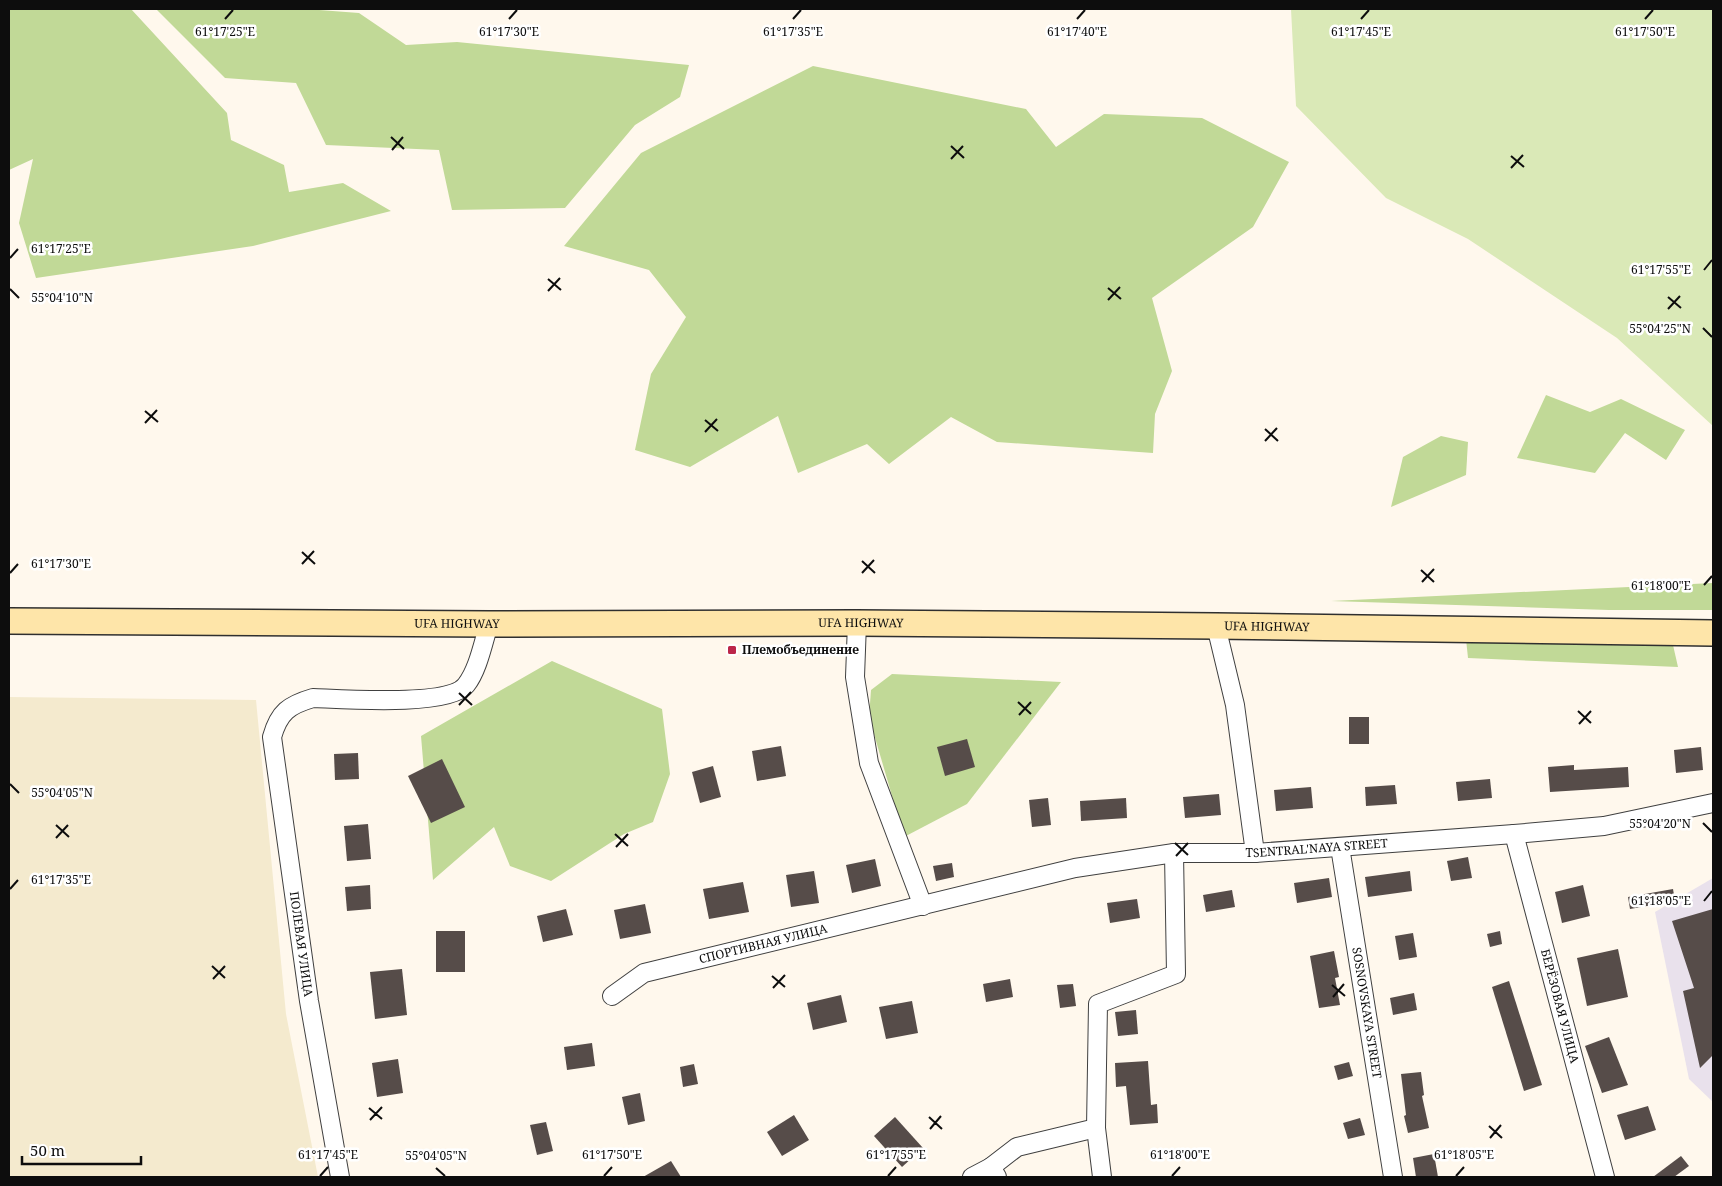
<svg xmlns="http://www.w3.org/2000/svg" width="1722" height="1186" viewBox="0 0 1722 1186" font-family="'Noto Serif',serif">
<style>
.industrial{fill:#e9e1ec}
.farmland{fill:#f4eace}
.green{fill:#dae9b7}
.forest{fill:#c1d997}
.building{fill:#564c49}
.lines{fill:none;stroke-linecap:round;stroke-linejoin:round}
.minor-casing{stroke:#404040;stroke-width:20}
.secondary-casing{stroke:#2f2f2f;stroke-width:28}
.minor{stroke:#fff;stroke-width:18}
.secondary{stroke:#fee5a9;stroke-width:25}
.ticks{fill:none;stroke:#0d0d0d;stroke-width:2}
.poi-dot{fill:#bc2649;stroke:#fff;stroke-width:2}
.labels{text-anchor:middle;stroke-width:5;stroke-linejoin:round;paint-order:stroke}
.street-label{font-size:12px;fill:#0d0d0d;stroke:#fff}
.poi-label{font-size:12px;font-weight:bold;fill:#0d0d0d;stroke:#fff;text-anchor:start}
.ticks-label{font-size:12px;text-anchor:middle;fill:#0d0d0d;stroke:#fff;stroke-width:5;stroke-linejoin:round;paint-order:stroke}
</style>
<rect width="100%" height="100%" fill="#fff8ed"/>
<!-- industrial -->
<polygon class="industrial" points="1713,878 1713,1102 1689,1079 1655,912"/>
<!-- farmland -->
<polygon class="farmland" points="9,697 256,700 286,1014 318,1177 9,1177"/>
<!-- green -->
<polygon class="green" points="1291,9 1713,9 1713,426 1617,338 1468,239 1386,198 1296,106"/>
<!-- forest -->
<g class="forest">
<polygon points="9,9 131,9 227,113 231,140 284,165 289,192 343,183 391,211 253,246 36,278 19,223 33,159 9,170"/>
<polygon points="156,9 306,9 359,13 406,45 457,42 689,65 680,97 635,125 565,208 452,210 439,150 326,145 296,83 225,78"/>
<polygon points="813,66 1026,109 1056,147 1104,114 1202,118 1289,162 1253,227 1152,298 1172,371 1155,414 1153,453 997,442 951,417 889,464 867,444 798,473 778,416 690,467 635,450 651,374 686,317 649,270 564,246 641,153"/>
<polygon points="1546,395 1590,412 1621,399 1685,430 1666,460 1625,433 1595,473 1517,458"/>
<polygon points="1441,436 1468,442 1466,475 1391,507 1403,457"/>
<polygon points="1713,583 1713,610 1609,610 1331,601"/>
<polygon points="1466,639 1673,645 1678,667 1468,658"/>
<polygon points="552,661 662,709 670,774 653,822 624,834 551,881 510,866 494,827 433,880 421,736"/>
<polygon points="892,674 1061,682 967,804 904,837 869,717 871,690"/>
</g>
<!-- building -->
<g class="building">
<rect x="1349" y="717" width="20" height="27"/>
<polygon points="967,739 975,767 945,776 937,747"/>
<polygon points="781,746 786,776 757,781 752,751"/>
<polygon points="1701,747 1703,770 1676,773 1674,750"/>
<polygon points="358,753 359,779 335,780 334,754"/>
<polygon points="442,759 465,807 431,823 408,776"/>
<polygon points="1574,765 1574,770 1628,767 1629,787 1550,792 1548,767"/>
<polygon points="713,766 721,797 700,803 692,772"/>
<polygon points="1490,779 1492,798 1458,801 1456,782"/>
<polygon points="1395,785 1397,804 1366,806 1365,787"/>
<polygon points="1311,787 1313,808 1276,811 1274,790"/>
<polygon points="1219,794 1221,815 1185,818 1183,797"/>
<polygon points="1048,798 1051,825 1032,827 1029,800"/>
<polygon points="1126,798 1127,818 1081,821 1080,801"/>
<polygon points="368,824 371,859 347,861 344,826"/>
<polygon points="1468,857 1472,878 1451,881 1447,861"/>
<polygon points="875,859 881,886 852,893 846,865"/>
<polygon points="952,863 954,877 936,881 933,866"/>
<polygon points="814,871 819,903 791,907 786,875"/>
<polygon points="1410,871 1412,891 1368,897 1365,877"/>
<polygon points="1329,878 1332,897 1297,903 1294,883"/>
<polygon points="743,882 749,912 709,919 703,889"/>
<polygon points="370,885 371,909 347,911 345,887"/>
<polygon points="1583,885 1590,916 1562,923 1555,892"/>
<polygon points="1673,889 1675,901 1630,909 1628,897"/>
<polygon points="1232,890 1235,907 1206,912 1203,895"/>
<polygon points="1137,899 1140,918 1110,923 1107,903"/>
<polygon points="645,904 651,933 620,939 614,910"/>
<polygon points="566,909 573,935 543,942 537,916"/>
<polygon points="1713,909 1713,1055 1700,1068 1683,991 1694,988 1672,921"/>
<rect x="436" y="931" width="29" height="41"/>
<polygon points="1500,931 1502,944 1490,947 1487,934"/>
<polygon points="1413,933 1417,957 1399,960 1395,936"/>
<polygon points="1618,949 1628,997 1587,1006 1577,958"/>
<polygon points="1334,951 1339,977 1335,978 1340,1005 1319,1008 1310,956"/>
<polygon points="402,969 407,1015 375,1019 370,972"/>
<polygon points="1010,979 1013,997 986,1002 983,984"/>
<polygon points="1509,981 1542,1085 1524,1091 1492,987"/>
<polygon points="1073,984 1076,1006 1060,1008 1057,985"/>
<polygon points="1414,993 1417,1010 1393,1015 1390,998"/>
<polygon points="841,995 847,1022 813,1030 807,1003"/>
<polygon points="912,1001 918,1033 886,1039 879,1007"/>
<polygon points="1136,1010 1138,1034 1118,1036 1115,1012"/>
<polygon points="1609,1037 1628,1085 1602,1093 1585,1046"/>
<polygon points="592,1043 595,1066 567,1070 564,1047"/>
<polygon points="398,1059 403,1093 377,1097 372,1063"/>
<polygon points="1148,1061 1151,1105 1157,1104 1158,1123 1130,1125 1126,1086 1116,1087 1115,1063"/>
<polygon points="1349,1062 1353,1076 1338,1080 1334,1066"/>
<polygon points="694,1064 698,1084 683,1087 680,1067"/>
<polygon points="1421,1072 1424,1095 1422,1096 1429,1128 1408,1133 1404,1116 1406,1115 1401,1074"/>
<polygon points="640,1093 645,1121 628,1125 622,1097"/>
<polygon points="1648,1106 1656,1130 1625,1140 1617,1115"/>
<polygon points="794,1115 809,1140 782,1156 767,1132"/>
<polygon points="895,1117 923,1148 902,1167 874,1136"/>
<polygon points="1360,1118 1365,1135 1348,1139 1343,1123"/>
<polygon points="546,1122 553,1151 537,1155 530,1125"/>
<polygon points="1434,1154 1438,1177 1416,1177 1413,1158"/>
<polygon points="1681,1156 1689,1166 1674,1177 1653,1177"/>
<polygon points="671,1161 681,1177 643,1177"/>
</g>
<g class="lines">
<defs>
<g id="minor">
<polyline points="857,623 855,677 869,763 923,906"/>
<polyline points="1216,626 1235,705 1255,853"/>
<path id="s1" d="M 1514,834 L 1605,1177"/>
<path id="s2" d="M 1340,847 L 1393,1177"/>
<path id="s3" d="M 612,996 L 644,973 L 1075,868 L 1174,853 L 1255,853 L 1514,834 L 1604,826 L 1713,803"/>
<polyline points="1096,1128 1102,1177"/>
<path d="M 340,1177 L 309,1001 L 272,737 C 279,712 289,705 313,698 C 342,699 449,707 466,685 C 478,670 483,643 489,624"/>
<polyline points="972,1177 991,1167"/>
<polyline points="997,1177 991,1167 1017,1147 1096,1128 1098,1004 1176,974 1174,853"/>
</g>
<g id="secondary">
<path id="s4" d="M 9,621 L 489,624 L 857,623 L 1216,626 L 1713,633"/>
</g>
</defs>
<!-- minor casing -->
<use href="#minor" class="minor-casing"/>
<!-- secondary casing -->
<use href="#secondary" class="secondary-casing"/>
<!-- minor -->
<use href="#minor" class="minor"/>
<!-- secondary -->
<use href="#secondary" class="secondary"/>
</g>
<!-- ticks -->
<path class="ticks" d="M 225,19 L 233,10M 509,19 L 517,10M 793,19 L 801,10M 1077,19 L 1085,10M 1361,19 L 1369,10M 1645,19 L 1653,10M 391,137 L 404,149M 951,146 L 964,158M 392,150 L 403,137M 1511,156 L 1524,167M 951,159 L 963,146M 1511,168 L 1523,155M 10,258 L 18,249M 1704,270 L 1712,260M 548,279 L 561,290M 1108,288 L 1121,299M 10,289 L 19,298M 548,291 L 560,278M 1668,297 L 1681,308M 1108,300 L 1120,287M 1668,309 L 1680,296M 1703,328 L 1712,337M 145,411 L 158,422M 705,420 L 718,431M 145,423 L 157,410M 1265,429 L 1278,441M 705,432 L 717,419M 1265,441 L 1277,428M 302,552 L 315,564M 862,561 L 875,573M 302,564 L 314,551M 1421,570 L 1434,582M 10,573 L 18,564M 862,573 L 874,560M 1422,582 L 1434,569M 1704,585 L 1712,576M 459,693 L 472,705M 1018,702 L 1031,714M 459,705 L 471,692M 1578,711 L 1591,723M 1019,715 L 1031,702M 1579,724 L 1591,711M 10,784 L 19,793M 1703,823 L 1712,832M 56,825 L 69,837M 615,834 L 628,846M 56,838 L 68,825M 1175,843 L 1188,855M 616,847 L 628,834M 1176,856 L 1188,843M 10,889 L 18,880M 1704,901 L 1712,891M 212,966 L 225,978M 772,976 L 785,987M 213,979 L 225,966M 1332,985 L 1345,996M 773,988 L 785,975M 1333,997 L 1344,984M 369,1108 L 382,1119M 929,1117 L 942,1129M 370,1120 L 382,1107M 1489,1126 L 1502,1138M 930,1129 L 941,1116M 1490,1138 L 1501,1125M 436,1168 L 445,1176M 320,1176 L 328,1167M 604,1176 L 612,1167M 888,1176 L 896,1167M 1172,1176 L 1180,1167M 1456,1176 L 1464,1167"/>
<!-- markers -->
<rect class="poi-dot" x="727" y="645" width="10" height="10" rx="2.5"/>
<g class="labels">
<!-- street labels -->
<g class="street-label">
<text dy="4" stroke="none"><textPath href="#s4" startOffset="852">UFA HIGHWAY</textPath></text>
<text dy="4" stroke="none"><textPath href="#s4" startOffset="448">UFA HIGHWAY</textPath></text>
<text dy="4" stroke="none"><textPath href="#s4" startOffset="1258">UFA HIGHWAY</textPath></text>
<text dy="4" stroke="none"><textPath href="#s3" startOffset="726">TSENTRAL'NAYA STREET</textPath></text>
<text transform="translate(301 944) rotate(82)" y="4">ПОЛЕВАЯ УЛИЦА</text>
<text dy="4" stroke="none"><textPath href="#s3" startOffset="162">СПОРТИВНАЯ УЛИЦА</textPath></text>
<text dy="4" stroke="none"><textPath href="#s1" startOffset="178">БЕРЁЗОВАЯ УЛИЦА</textPath></text>
<text dy="4" stroke="none"><textPath href="#s2" startOffset="168">SOSNOVSKAYA STREET</textPath></text>
</g>
<!-- poi labels -->
<g class="poi-label">
<text x="742" y="654">Племобъединение</text>
</g>
</g>
<g class="ticks-label">
<text x="225" y="36">61°17'25"E</text>
<text x="509" y="36">61°17'30"E</text>
<text x="793" y="36">61°17'35"E</text>
<text x="1077" y="36">61°17'40"E</text>
<text x="1361" y="36">61°17'45"E</text>
<text x="1645" y="36">61°17'50"E</text>
<text x="61" y="253">61°17'25"E</text>
<text x="1661" y="274">61°17'55"E</text>
<text x="62" y="302">55°04'10"N</text>
<text x="1660" y="333">55°04'25"N</text>
<text x="61" y="568">61°17'30"E</text>
<text x="1661" y="590">61°18'00"E</text>
<text x="62" y="797">55°04'05"N</text>
<text x="1660" y="828">55°04'20"N</text>
<text x="61" y="884">61°17'35"E</text>
<text x="1661" y="905">61°18'05"E</text>
<text x="328" y="1159">61°17'45"E</text>
<text x="612" y="1159">61°17'50"E</text>
<text x="896" y="1159">61°17'55"E</text>
<text x="1180" y="1159">61°18'00"E</text>
<text x="1464" y="1159">61°18'05"E</text>
<text x="436" y="1160">55°04'05"N</text>
</g>
<!-- border -->
<rect width="1722" height="1186" fill="none" stroke="#0d0d0d" stroke-width="20"/>
<!-- scale -->
<path d="M22 1156v8h119v-8" fill="none" stroke="#0d0d0d" stroke-width="2.5"/>
<text x="30" y="1156" font-size="15" fill="#0d0d0d" stroke="#ffffff" stroke-width="4" paint-order="stroke">50 m</text>
</svg>
